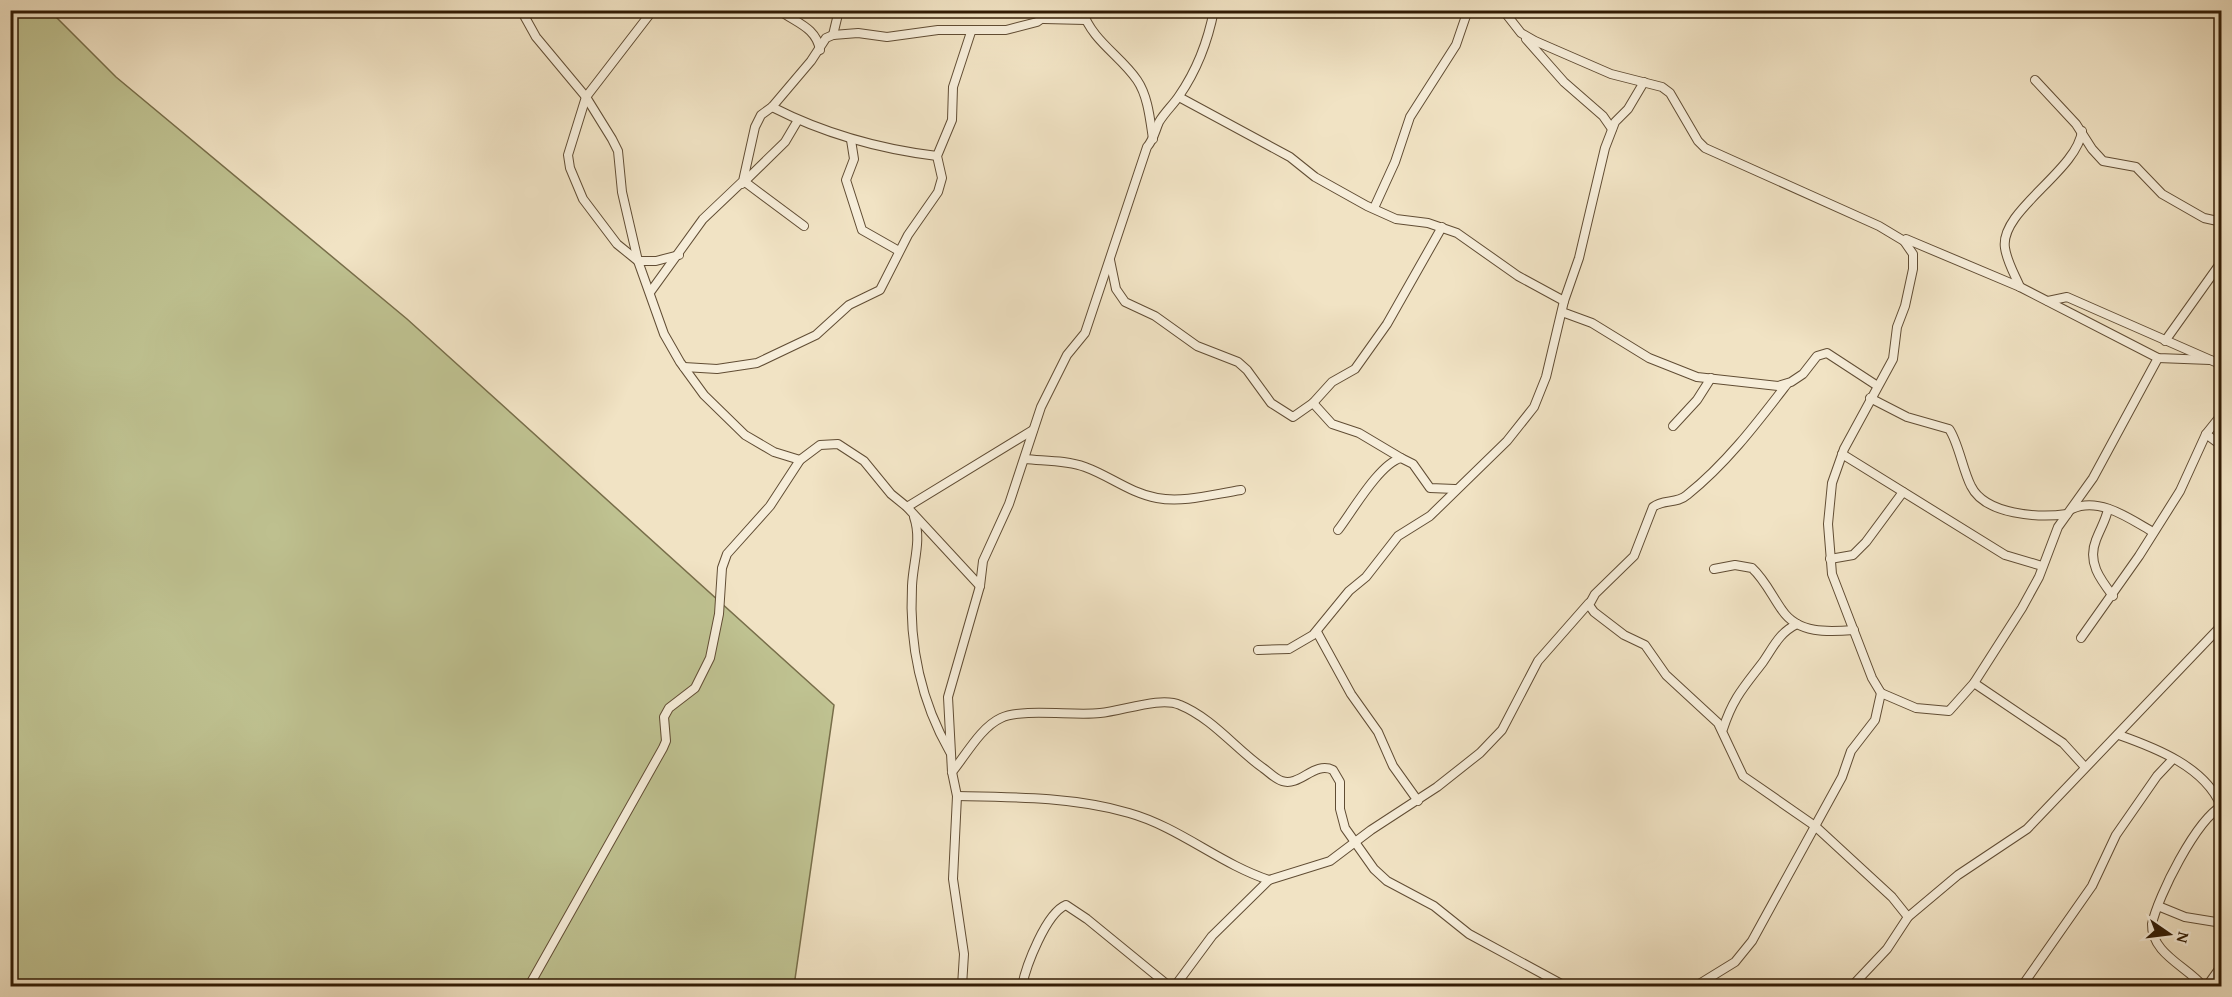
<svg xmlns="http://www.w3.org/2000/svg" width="2232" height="997" viewBox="0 0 2232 997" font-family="'Gentium Book Plus',serif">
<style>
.green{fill:#bfc291;stroke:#786e4a;stroke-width:1.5}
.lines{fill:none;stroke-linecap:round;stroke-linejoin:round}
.minor-casing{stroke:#614d34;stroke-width:10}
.minor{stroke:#f6edd9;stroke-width:8}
</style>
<rect width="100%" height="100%" fill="#f1e3c4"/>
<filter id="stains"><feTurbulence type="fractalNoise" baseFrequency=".00333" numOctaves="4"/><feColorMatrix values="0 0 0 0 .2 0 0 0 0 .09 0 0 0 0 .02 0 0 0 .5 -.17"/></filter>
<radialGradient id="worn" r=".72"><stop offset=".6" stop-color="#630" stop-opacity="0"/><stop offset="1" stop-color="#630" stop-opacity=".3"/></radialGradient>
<!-- green -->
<polygon class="green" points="10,11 50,11 116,77 407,319 834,705 794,986 11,986"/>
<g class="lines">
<defs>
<g id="minor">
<polyline points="521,10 536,37 586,97 612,139 618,151 622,192 638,261 664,334 680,362 704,395 745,435 774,452 800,460"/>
<polyline points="653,10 586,97 568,155 570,168 583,199 617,244 638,261 656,261 679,255"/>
<path d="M 779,10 C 796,23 816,27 820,50"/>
<path d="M 1082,10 C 1092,41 1120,55 1137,80 C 1148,96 1150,119 1153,139"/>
<polyline points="1503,10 1521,33 1535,41 1611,74 1662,87 1670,93 1698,141 1705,148 1879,226 1904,241 1906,239 2020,287 2158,358 2210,360"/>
<polyline points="1044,19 1085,20"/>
<polyline points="833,35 839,10"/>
<polyline points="1526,39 1564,82 1603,116 1612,129"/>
<polyline points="2035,80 2076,124 2092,149 2103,161 2136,167 2162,194 2204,218 2222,222"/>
<polyline points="1179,97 1290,157 1315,177 1367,206 1396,219 1428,223 1457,233 1518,276 1564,301"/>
<path d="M 772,107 C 825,134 879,149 937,156"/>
<polyline points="851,140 854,159 846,180 862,230 899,251"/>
<polyline points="745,182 804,226"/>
<polyline points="742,184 785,142 798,120"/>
<polyline points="1374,208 1395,162 1410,117 1456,45 1468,10"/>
<polyline points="1904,241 1913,254 1913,269 1905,306 1897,327 1893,359 1844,449 1832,483 1828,524 1832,574 1872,678 1881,693 1916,708 1949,711 1974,683 2022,608 2039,577 2058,527 2093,478 2158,358"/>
<polyline points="1110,260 1116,289 1125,302 1155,316 1197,346 1238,362 1247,370 1271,403 1293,417 1313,403 1332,382 1355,369 1387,324 1442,227"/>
<path d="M 2020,287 C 2015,275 2007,262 2005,248 C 1999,211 2077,171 2082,131"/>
<polyline points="651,291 703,219 743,181 755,127 761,115 772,107 811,61 826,38 833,35 858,33 887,37 938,30 1006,30 1037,22 1054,10"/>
<polyline points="2048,301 2067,297 2222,365"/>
<polyline points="1562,312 1592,323 1649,358 1697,377 1778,386 1791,382 1803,374 1817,356 1827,353 1876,385"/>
<polyline points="2165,341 2222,261"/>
<polyline points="684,367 717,369 757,363 816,335 849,305 880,290 908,235 938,192 942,178 937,156 952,120 953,87 971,32"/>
<path d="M 1787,384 C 1757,423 1726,464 1687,495 C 1677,504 1663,499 1653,507 L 1634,556 L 1595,594 L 1589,605 L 1594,612 L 1624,635 L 1645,645 L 1666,675 L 1718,723 L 1743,776 L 1815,826 L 1892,897 L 1908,917"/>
<path d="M 1870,398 L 1907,417 L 1949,429 C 1958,441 1963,471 1971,486 C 1985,515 2039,518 2067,514"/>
<polyline points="1313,403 1332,424 1359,433 1401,458"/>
<polyline points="1673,426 1697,400 1711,378"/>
<polyline points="2206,434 2222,446"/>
<polyline points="1842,454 2005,555 2042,566"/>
<path d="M 1025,459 C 1044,461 1066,460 1085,467 C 1110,476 1130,493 1157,498 C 1184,503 1214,494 1241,490"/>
<polyline points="907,507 1033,430"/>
<path d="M 2072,509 C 2099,496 2130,519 2153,532"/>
<path d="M 2108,509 C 2106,520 2100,529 2096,540 C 2087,562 2100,579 2113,596"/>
<path d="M 914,517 C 922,540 913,562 912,586 C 909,644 921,702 950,752"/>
<path d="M 1338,530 C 1352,512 1379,464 1401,458 L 1413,464 L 1430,488 L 1455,489"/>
<polyline points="1830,559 1853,555 1866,542 1903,492"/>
<path d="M 1714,569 L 1735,565 L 1752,568 C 1765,580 1772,596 1782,610 C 1798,634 1828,632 1854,630"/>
<polyline points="1317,632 1351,694 1378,732 1393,766 1418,801"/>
<polyline points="2081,638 2139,556 2180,491 2206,434 2222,414"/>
<polyline points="1258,650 1289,649 1313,635 1349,591 1366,577 1398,536 1430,516 1507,441 1534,407 1546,377 1564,301 1579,258 1605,148 1615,122 1628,109 1644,82"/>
<polyline points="1974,683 2063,743 2084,766"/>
<path d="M 1723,729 C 1733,698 1744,687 1763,662 C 1774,646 1779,633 1797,624"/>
<path d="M 2119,735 C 2156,748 2205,767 2221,806"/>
<path d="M 952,772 C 966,755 981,727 1001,718 C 1022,708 1074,716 1100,713 C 1123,711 1161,696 1180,705 C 1212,718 1236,749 1263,768 C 1269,772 1275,779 1282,781 C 1300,787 1314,761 1333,770 L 1340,782 L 1340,809 L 1345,828 L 1374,869 L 1387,881 L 1434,906 L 1469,934 L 1565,986"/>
<path d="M 957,796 C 1013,797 1075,797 1129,813 C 1179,827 1220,864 1269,880"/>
<polyline points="2158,906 2185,917 2222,923"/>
<polyline points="529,986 663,748 666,741 664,717 669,708 695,688 710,658 719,614 722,568 727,554 770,506 800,460 820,445 838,444 864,461 891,494 907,507 980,586"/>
<path d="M 962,986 L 964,954 L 953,879 L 957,796 L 952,772 L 948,697 L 980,586 L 983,561 L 1009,504 L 1041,407 L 1067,355 L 1085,333 L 1147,147 C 1154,139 1155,131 1159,122 C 1165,112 1173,105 1179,96 C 1197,70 1208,41 1214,10"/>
<path d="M 1022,986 C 1026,966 1046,913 1066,905 L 1087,919 L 1169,986"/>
<polyline points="1175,986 1212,936 1269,880 1330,861 1371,830 1437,787 1480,753 1502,730 1538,661 1589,603"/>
<polyline points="1696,986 1735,962 1752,941 1842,777 1851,751 1875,720 1881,693"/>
<polyline points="1852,986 1887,949 1908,917 1958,875 2027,829 2222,625"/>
<polyline points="2022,986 2092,886 2116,835 2157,776 2173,759"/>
<path d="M 2203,986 C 2186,966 2151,953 2152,924 C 2158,896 2196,820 2222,806"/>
<polyline points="2207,986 2222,965"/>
</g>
</defs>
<!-- minor casing -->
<use href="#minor" class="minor-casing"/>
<!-- minor -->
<use href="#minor" class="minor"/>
</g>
<!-- margin -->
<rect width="2232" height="997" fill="none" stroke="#f1e3c4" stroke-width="36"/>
<rect x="12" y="12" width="2208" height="973" fill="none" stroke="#311b04" stroke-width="3"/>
<rect x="18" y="18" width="2196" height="961" fill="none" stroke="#311b04" stroke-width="1.5"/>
<!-- north arrow -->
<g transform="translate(2169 934) rotate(104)" stroke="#f6edd9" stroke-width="4.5" paint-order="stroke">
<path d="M0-4.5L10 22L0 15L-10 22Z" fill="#311b04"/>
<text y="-9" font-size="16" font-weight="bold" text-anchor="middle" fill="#311b04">N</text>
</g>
<rect width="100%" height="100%" filter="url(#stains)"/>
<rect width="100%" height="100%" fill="url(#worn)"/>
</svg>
